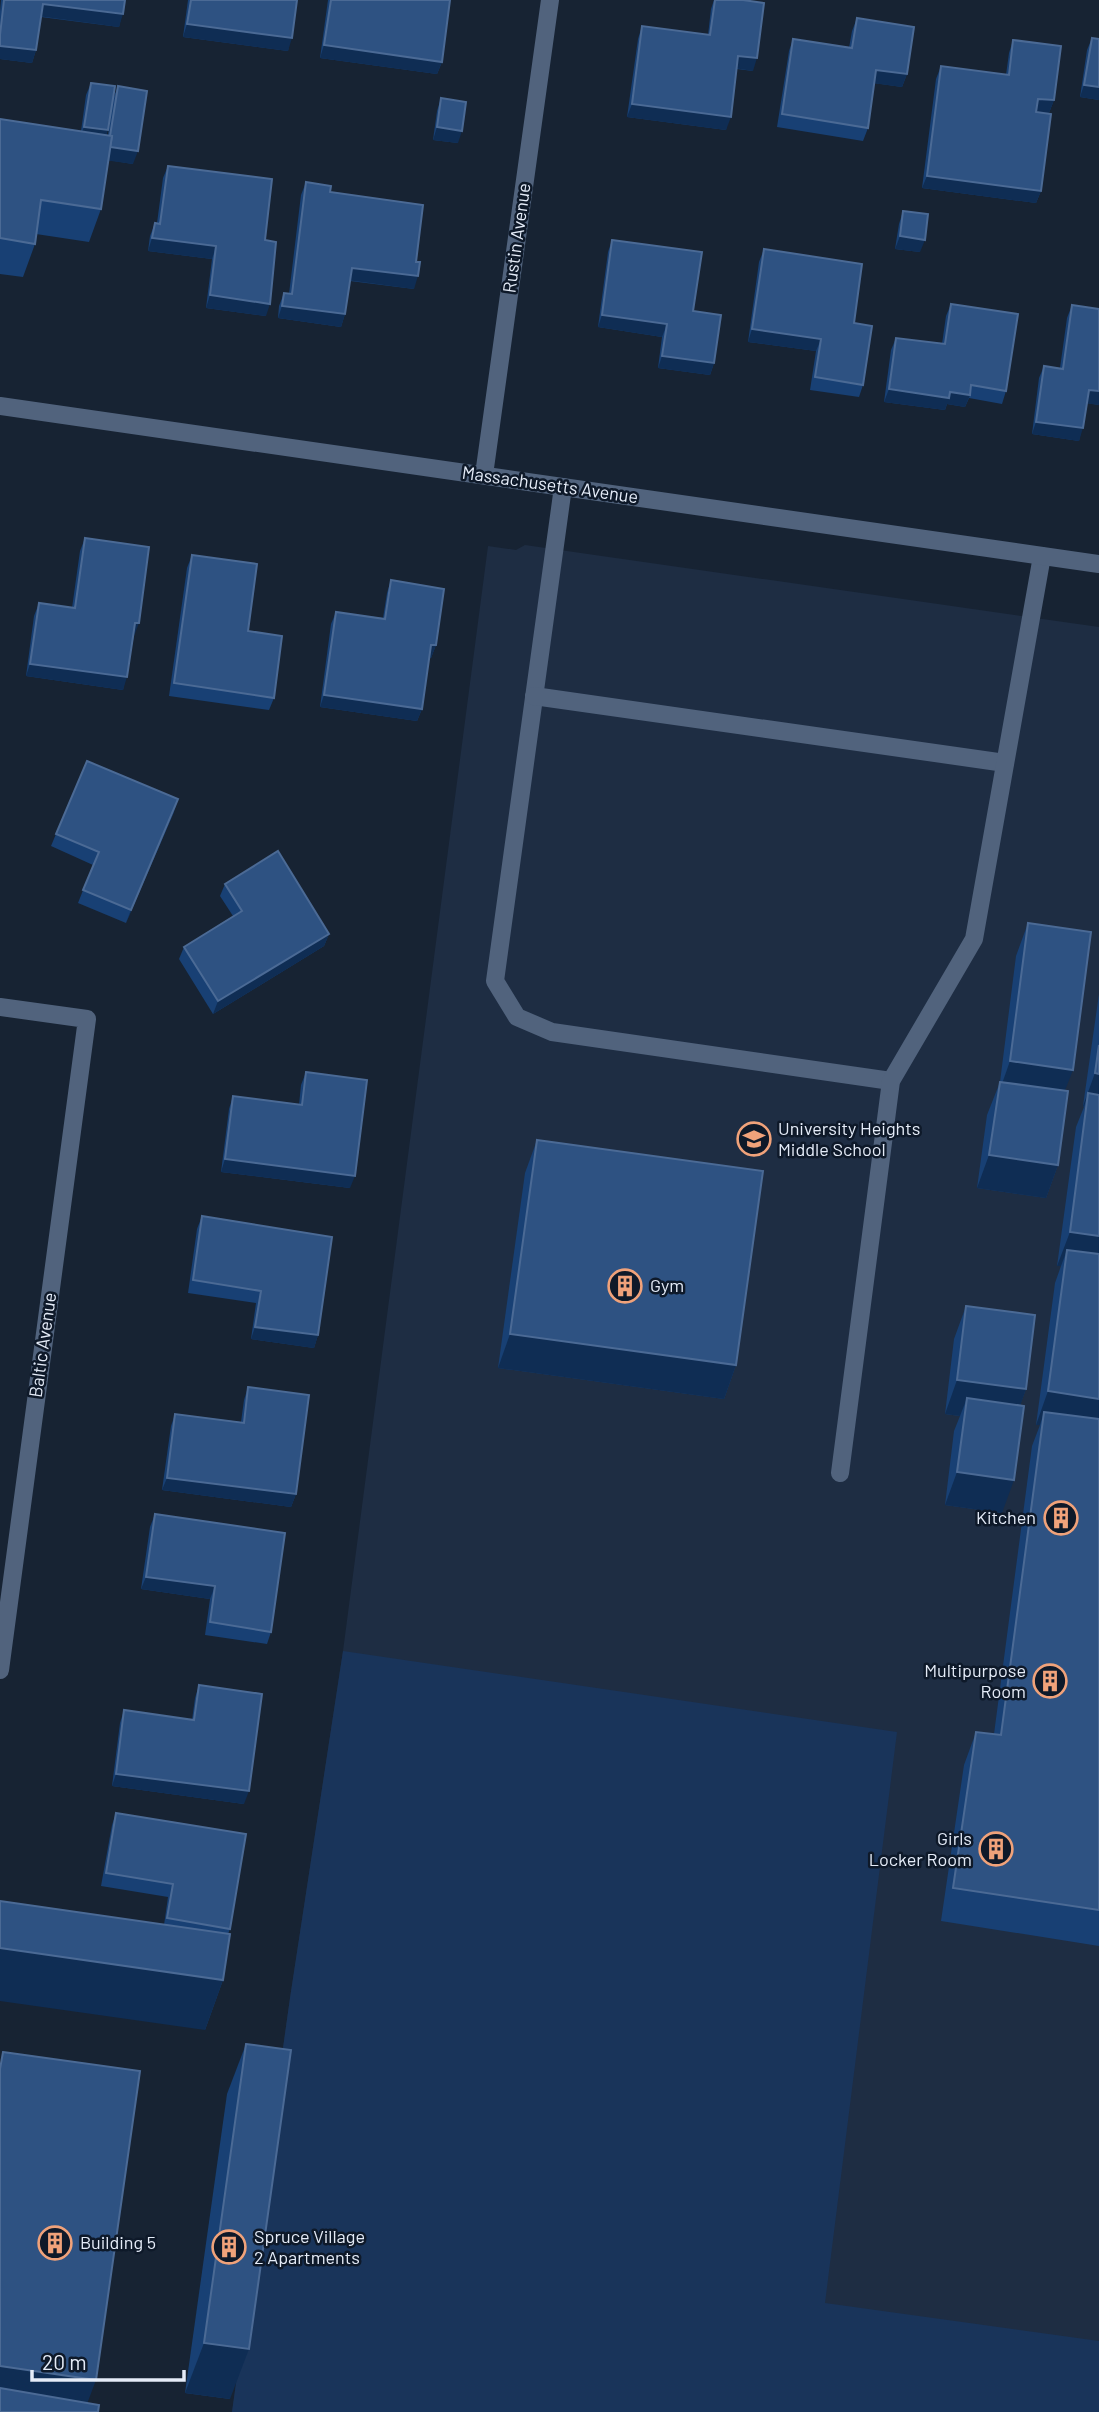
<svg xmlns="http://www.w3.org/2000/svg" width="1099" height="2412" viewBox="0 0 1099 2412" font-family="Barlow,sans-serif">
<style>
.built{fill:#1e2d43}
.green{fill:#19345a}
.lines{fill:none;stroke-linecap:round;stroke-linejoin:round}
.lane{stroke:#51637d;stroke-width:18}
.street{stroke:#51637d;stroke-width:18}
.wall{fill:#184074}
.shaded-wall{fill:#0f2d54}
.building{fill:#2e5282;stroke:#4b6a95;stroke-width:2}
.labels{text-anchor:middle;stroke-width:5;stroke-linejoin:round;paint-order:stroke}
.street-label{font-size:18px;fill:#e5ecf8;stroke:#0e1929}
.poi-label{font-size:18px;fill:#e5ecf8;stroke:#0e1929;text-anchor:start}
</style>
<rect width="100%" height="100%" fill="#172333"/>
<!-- built -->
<polygon class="built" points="525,545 1099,627 1099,2412 232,2412 290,1998 343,1651 488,546 516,550"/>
<!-- green -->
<polygon class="green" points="343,1651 897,1732 825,2303 1099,2341 1099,2412 232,2412 290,1998"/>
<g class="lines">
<!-- lane -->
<g class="lane">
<polyline points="563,487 495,981 517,1017 552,1032 891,1081"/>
<polyline points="534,696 1005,763"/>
<polyline points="840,1473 891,1081 974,939 1042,556"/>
</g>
<!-- street -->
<g class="street">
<polyline points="0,406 1099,564"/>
<polyline points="484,475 550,0"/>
<polyline points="0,1007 87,1019 0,1670"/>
</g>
</g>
<!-- wall -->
<g class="wall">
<polygon points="1,0 125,0 119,27 41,17 36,50 32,63 0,59 0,11"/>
<polygon points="188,0 297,0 288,51 183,37"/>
<polygon points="328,0 450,0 442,62 437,74 320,58"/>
<polygon points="714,0 743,0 753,71 737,69 726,130 627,117 638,39 642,26 708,35 711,9"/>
<polygon points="857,18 907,74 902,87 874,83 868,128 863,141 777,127 789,51 793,39 849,48 852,31"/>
<polygon points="1092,38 1099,100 1080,97 1087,50"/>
<polygon points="1013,40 1054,100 1049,113 1036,111 1041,191 1036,203 922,188 936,79 941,66 1006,75 1009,53"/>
<polygon points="91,83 107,135 108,135 113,99 118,86 133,164 108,160 101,209 89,242 36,234 35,244 23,277 0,274 0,119 81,131 86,95"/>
<polygon points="441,98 458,143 433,140 437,111"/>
<polygon points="168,166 265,240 266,316 206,308 212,259 148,251 150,236 155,223 157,223 163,178"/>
<polygon points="306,182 330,192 416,262 414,289 350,281 345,314 341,327 278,318 279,306 284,293 289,294 301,195"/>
<polygon points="903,211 920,252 895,249 899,224"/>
<polygon points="612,240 693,311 714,363 710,375 658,368 662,337 598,327 608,252"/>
<polygon points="764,249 854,323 863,385 859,397 810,390 816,351 748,342 759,262"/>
<polygon points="951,304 1006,391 1002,404 969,398 965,407 947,404 945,410 884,402 891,350 896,338 942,344 946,316"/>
<polygon points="1072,305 1099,309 1099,405 1087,403 1079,441 1032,434 1039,378 1044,366 1060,368 1067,318"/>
<polygon points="85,538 134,636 123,690 26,676 34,616 39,603 72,608 80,551"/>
<polygon points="192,555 248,631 274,698 269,710 169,696 187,568"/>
<polygon points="391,580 436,645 431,658 429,658 422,709 417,721 320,707 331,624 336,612 383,618 387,593"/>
<polygon points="174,812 126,923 78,903 93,865 51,846 56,834"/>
<polygon points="225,884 329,934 324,946 213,1014 179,959 184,947 233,916 220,896"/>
<polygon points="1028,923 1065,1091 1058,1165 1046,1198 977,1188 987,1115 1000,1082 1016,956"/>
<polygon points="1099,994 1099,1946 941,1921 964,1765 976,1732 994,1734 1032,1446 1040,1425 1036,1425 1055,1283 1061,1266 1057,1266 1076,1127 1084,1107 1083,1106"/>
<polygon points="306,1072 350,1188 221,1172 229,1109 233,1096 299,1105 301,1085"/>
<polygon points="537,1140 736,1365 724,1399 498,1368 525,1173"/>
<polygon points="202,1216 318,1335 314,1348 251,1339 256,1303 188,1293 197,1229"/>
<polygon points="966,1306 1026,1389 1020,1405 1002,1513 945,1505 954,1431 960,1416 945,1414 954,1339"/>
<polygon points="248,1387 296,1494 291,1507 162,1490 171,1426 175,1414 241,1422 244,1400"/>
<polygon points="155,1514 271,1632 267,1644 205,1635 210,1599 141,1589 150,1527"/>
<polygon points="199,1685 244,1804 112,1786 120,1723 124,1710 192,1720 195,1698"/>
<polygon points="116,1813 230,1929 228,1934 223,1980 205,2030 164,1925 168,1897 101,1886 112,1825"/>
<polygon points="246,2044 230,2399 185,2393 227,2094"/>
</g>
<!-- shaded-wall -->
<g class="shaded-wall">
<polygon points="43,4 123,14 119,27 38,16"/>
<polygon points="187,24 292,38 288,51 183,37"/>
<polygon points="324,45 442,62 437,74 320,58"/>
<polygon points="0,46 36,50 32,63 0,59"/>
<polygon points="738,56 757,58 753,71 734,68"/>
<polygon points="876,70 907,74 902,87 872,83"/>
<polygon points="1084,85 1099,87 1099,100 1080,97"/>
<polygon points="1038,99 1054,100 1049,113 1033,111"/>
<polygon points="632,104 731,117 726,130 627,117"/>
<polygon points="84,127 108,130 104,143 79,139"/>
<polygon points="437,127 462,131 458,143 433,140"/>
<polygon points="109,147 138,151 133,164 104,160"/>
<polygon points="927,176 1041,191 1036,203 922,188"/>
<polygon points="900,236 925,240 920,252 895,249"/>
<polygon points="152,238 216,246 212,259 148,251"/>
<polygon points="352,268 418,276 414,289 347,280"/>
<polygon points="210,295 270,304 266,316 206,308"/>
<polygon points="282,306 345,314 341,327 278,318"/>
<polygon points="602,315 667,324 662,337 598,327"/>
<polygon points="752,329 821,339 816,351 748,342"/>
<polygon points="662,356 714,363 710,375 658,368"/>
<polygon points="889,389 950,392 970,395 965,407 947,404 945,410 884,402"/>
<polygon points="1089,390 1099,391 1099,405 1084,403"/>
<polygon points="1036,422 1083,428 1079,441 1032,434"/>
<polygon points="135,623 139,623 134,636 131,635"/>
<polygon points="431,645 436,645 431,658 426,657"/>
<polygon points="30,664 127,677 123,690 26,676"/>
<polygon points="324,695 422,709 417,721 320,707"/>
<polygon points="178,799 174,812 126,923 131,910"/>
<polygon points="329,934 324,946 213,1014 218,1001"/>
<polygon points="1010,1061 1073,1070 1060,1103 998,1095"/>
<polygon points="1095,1073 1099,1074 1099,1109 1088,1093 1084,1107 1083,1106"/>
<polygon points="989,1155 1058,1165 1046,1198 977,1188"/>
<polygon points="225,1159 355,1176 350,1188 221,1172"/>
<polygon points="1070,1232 1099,1236 1099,1271 1067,1250 1061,1266 1057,1266"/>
<polygon points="255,1327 318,1335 314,1348 251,1339"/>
<polygon points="510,1334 736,1365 724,1399 498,1368"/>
<polygon points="957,1380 1026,1389 1014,1423 967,1398 960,1416 945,1414"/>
<polygon points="1048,1391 1099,1399 1099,1434 1044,1412 1040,1425 1036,1425"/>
<polygon points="957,1472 1014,1480 1002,1513 945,1505"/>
<polygon points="167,1478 296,1494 291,1507 162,1490"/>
<polygon points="146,1577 215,1586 210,1599 141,1589"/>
<polygon points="116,1774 249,1791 244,1804 112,1786"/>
<polygon points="0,1948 223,1980 205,2030 0,2001"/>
<polygon points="204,2343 249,2349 230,2399 185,2393"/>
<polygon points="0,2366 96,2380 87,2404 0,2391"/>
</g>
<!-- building -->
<g class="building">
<polygon points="4,0 125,0 123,14 43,4 36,50 0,46 0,35"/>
<polygon points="191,0 297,0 292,38 187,24"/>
<polygon points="331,0 450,0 442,62 324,45"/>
<polygon points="715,0 743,0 764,3 757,58 738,56 731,117 632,104 642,26 710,35"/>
<polygon points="857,18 914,27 907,74 876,70 868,128 782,114 793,39 852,48"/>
<polygon points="1092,38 1099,39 1099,87 1084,85"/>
<polygon points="1013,40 1061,46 1054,100 1038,99 1036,112 1051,114 1041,191 927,176 941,66 1009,75"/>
<polygon points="91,83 115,86 108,130 84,127"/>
<polygon points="118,86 147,91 138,151 110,147 112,136 110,136"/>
<polygon points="441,98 466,102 462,131 437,127"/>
<polygon points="0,119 112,136 101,209 41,200 35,244 0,238"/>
<polygon points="168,166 272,179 265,240 276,242 270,304 210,295 216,246 152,238 155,223 160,224"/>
<polygon points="306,182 331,186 330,192 423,205 416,262 420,262 418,276 352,268 345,314 282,306 284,293 292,294"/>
<polygon points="903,211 928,214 925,240 900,236"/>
<polygon points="612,240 702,252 693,311 721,315 714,363 662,356 667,324 602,315"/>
<polygon points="764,249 862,264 854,323 872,326 863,385 815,377 821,339 752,329"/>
<polygon points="951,304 1018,314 1006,391 971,385 970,395 950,392 949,398 889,389 896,338 945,344"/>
<polygon points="1072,305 1099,309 1099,391 1089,390 1083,428 1036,422 1044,366 1063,369"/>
<polygon points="85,538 149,547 139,623 135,623 127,677 30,664 39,603 75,608"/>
<polygon points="192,555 257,564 248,631 282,636 274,698 174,683"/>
<polygon points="391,580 444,589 436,645 431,645 422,709 324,695 336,612 385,619"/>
<polygon points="87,761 178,799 131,910 83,890 99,852 56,834"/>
<polygon points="278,851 329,934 218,1001 184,947 242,911 225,884"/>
<polygon points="1028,923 1091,932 1073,1070 1010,1061"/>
<polygon points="1099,1045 1099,1074 1095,1073"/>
<polygon points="306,1072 367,1080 355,1176 225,1159 233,1096 302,1105"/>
<polygon points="1000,1082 1068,1091 1058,1165 989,1155"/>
<polygon points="1088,1093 1099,1095 1099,1236 1070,1232"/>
<polygon points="537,1140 763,1171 736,1365 510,1334"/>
<polygon points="202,1216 332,1237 318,1335 255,1327 261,1291 193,1280"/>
<polygon points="1067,1250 1099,1254 1099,1399 1048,1391"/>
<polygon points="966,1306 1035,1315 1026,1389 957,1380"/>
<polygon points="248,1387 309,1395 296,1494 167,1478 175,1414 244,1423"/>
<polygon points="967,1398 1024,1406 1014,1480 957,1472"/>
<polygon points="1044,1412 1099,1419 1099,1910 953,1888 976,1732 1001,1735"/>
<polygon points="155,1514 285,1533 271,1632 210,1622 215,1586 146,1577"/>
<polygon points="199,1685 262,1694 249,1791 116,1774 124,1710 194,1720"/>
<polygon points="116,1813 246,1834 230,1929 167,1918 173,1884 106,1873"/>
<polygon points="0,1901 230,1934 223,1980 0,1948"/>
<polygon points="246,2044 291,2050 249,2349 204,2343"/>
<polygon points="3,2052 140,2071 96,2380 0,2366 0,2069"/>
<polygon points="0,2388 99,2405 98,2412 0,2412"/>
</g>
<!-- icons -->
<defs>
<symbol id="school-ring" viewBox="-11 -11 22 22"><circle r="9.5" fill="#0e1929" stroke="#f0a27a" stroke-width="1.5"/><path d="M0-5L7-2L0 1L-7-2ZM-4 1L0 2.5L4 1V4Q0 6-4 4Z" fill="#f0a27a"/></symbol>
<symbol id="building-ring" viewBox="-11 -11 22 22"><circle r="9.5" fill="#0e1929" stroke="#f0a27a" stroke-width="1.5"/><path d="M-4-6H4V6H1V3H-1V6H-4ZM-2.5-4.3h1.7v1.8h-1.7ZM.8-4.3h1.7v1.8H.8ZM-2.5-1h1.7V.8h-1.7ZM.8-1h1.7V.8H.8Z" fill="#f0a27a"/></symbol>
</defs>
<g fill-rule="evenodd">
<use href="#school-ring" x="735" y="1120" width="38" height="38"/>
<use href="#building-ring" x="606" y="1267" width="38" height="38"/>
<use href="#building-ring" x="1042" y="1499" width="38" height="38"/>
<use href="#building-ring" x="1031" y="1662" width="38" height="38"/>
<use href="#building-ring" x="977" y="1830" width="38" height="38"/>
<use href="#building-ring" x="36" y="2224" width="38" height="38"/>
<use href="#building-ring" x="210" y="2228" width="38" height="38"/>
</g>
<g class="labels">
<!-- street labels -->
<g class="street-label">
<text transform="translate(517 238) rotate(-82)" y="6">Rustin Avenue</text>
<text transform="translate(550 485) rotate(8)" y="6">Massachusetts Avenue</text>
<text transform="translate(43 1345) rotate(-82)" y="6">Baltic Avenue</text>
</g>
<!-- poi labels -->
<g class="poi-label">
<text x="778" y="1135">University Heights<tspan x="778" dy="21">Middle School</tspan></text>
<text x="650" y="1292">Gym</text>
<text x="1036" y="1524" text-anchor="end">Kitchen</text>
<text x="1026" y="1677" text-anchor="end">Multipurpose<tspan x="1026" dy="21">Room</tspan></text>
<text x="972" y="1845" text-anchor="end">Girls<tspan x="972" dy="21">Locker Room</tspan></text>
<text x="254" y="2243">Spruce Village<tspan x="254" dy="21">2 Apartments</tspan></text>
<text x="80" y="2249">Building 5</text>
</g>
</g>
<!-- scale -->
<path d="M32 2370v10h152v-10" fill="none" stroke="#e5ecf8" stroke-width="3.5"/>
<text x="42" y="2370" font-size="21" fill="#e5ecf8" stroke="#0e1929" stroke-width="5" paint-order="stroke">20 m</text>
</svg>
